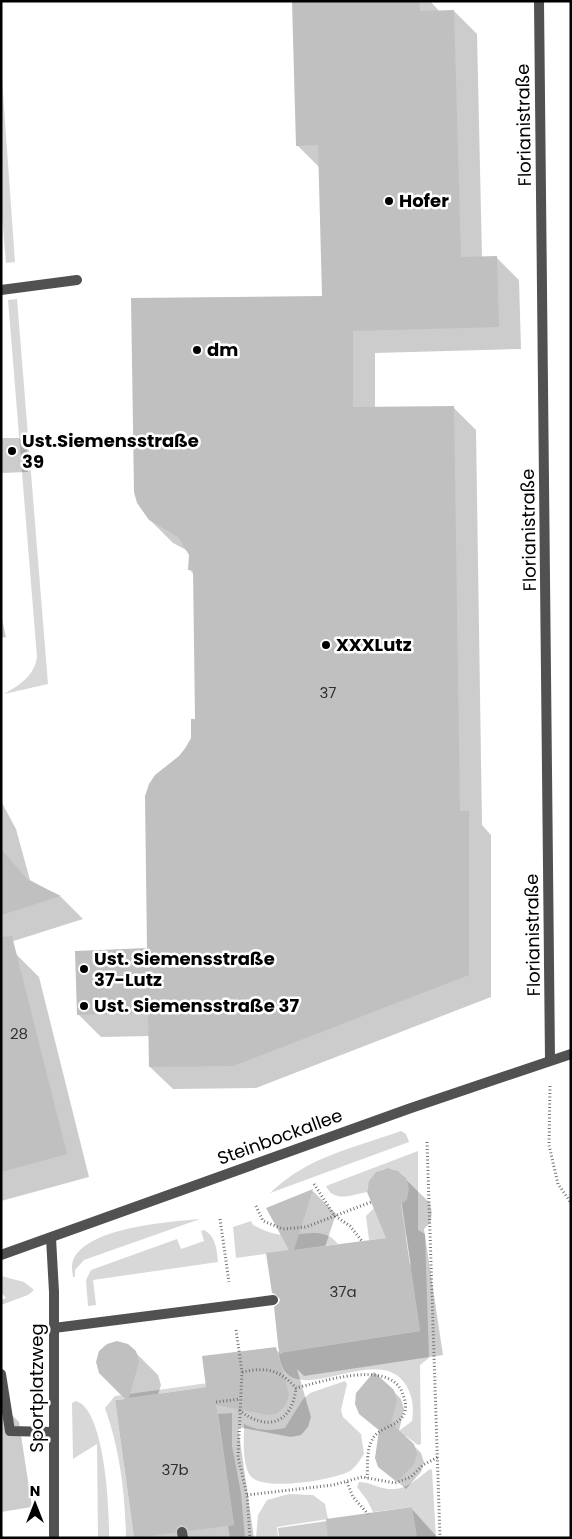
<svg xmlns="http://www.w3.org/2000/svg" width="572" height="1539" viewBox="0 0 572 1539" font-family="Poppins,sans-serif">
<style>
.green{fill:#d8d8d8}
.shadow{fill:#0003;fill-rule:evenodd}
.building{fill:#c0c0c0}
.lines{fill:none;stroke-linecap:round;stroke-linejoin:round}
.path{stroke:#737373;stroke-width:3;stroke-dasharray:1 2.5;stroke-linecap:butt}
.lane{stroke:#515151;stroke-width:10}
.street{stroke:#515151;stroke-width:10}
.poi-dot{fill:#000;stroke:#fff;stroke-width:2}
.labels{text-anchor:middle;stroke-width:5;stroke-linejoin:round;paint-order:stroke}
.number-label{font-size:15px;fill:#303030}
.street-label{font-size:18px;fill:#000;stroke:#fff}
.poi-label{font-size:18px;font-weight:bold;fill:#000;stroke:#fff;text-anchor:start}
</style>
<rect width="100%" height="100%" fill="#fff"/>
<!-- green -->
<g class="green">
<polygon points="1,65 15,262 6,263 1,204"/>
<path d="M 17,299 L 48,684 L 4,694 C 20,685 34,676 37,657 L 8,300 Z"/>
<path d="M 401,1131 L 406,1134 L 409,1142 L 270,1193 C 309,1156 351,1149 401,1131 Z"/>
<path d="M 418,1151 L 418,1230 L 425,1234 L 429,1358 L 420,1365 L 421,1444 L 418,1445 L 406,1436 L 395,1434 L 412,1421 C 414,1408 413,1397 406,1385 C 384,1349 326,1387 297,1379 C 284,1376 280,1364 279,1353 L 420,1331 L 406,1236 L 369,1240 L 366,1216 L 374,1208 L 399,1207 C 430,1176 374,1147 367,1192 C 352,1195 334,1203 326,1186 Z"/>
<path d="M 200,1219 L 84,1260 L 75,1270 L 75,1277 L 73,1277 C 72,1270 71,1264 74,1258 C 91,1227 168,1222 200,1219 Z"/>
<path d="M 251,1221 L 253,1225 C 263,1230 271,1234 283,1235 C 303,1236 324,1226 338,1244 L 236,1258 L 233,1227 Z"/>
<path d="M 204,1230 C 216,1236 217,1251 218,1262 L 93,1280 L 96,1305 L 88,1306 L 86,1280 L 91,1270 L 177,1239 L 181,1249 L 204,1241 L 201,1231 Z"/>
<polygon points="1,1276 24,1282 34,1290 28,1295 1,1305 1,1300 6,1298 1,1292"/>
<path d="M 222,1381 L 213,1386 L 115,1400 L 134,1538 L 126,1538 C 125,1493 120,1450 105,1408 L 115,1396 Z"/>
<path d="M 345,1381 L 347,1384 L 341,1410 L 343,1417 L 361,1434 L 364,1454 C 360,1460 356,1467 350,1471 C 334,1480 259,1493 249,1474 C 242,1460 244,1440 244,1424 C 258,1431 270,1431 285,1428 L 303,1399 L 310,1393 Z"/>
<path d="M 76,1401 C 105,1409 110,1513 109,1538 L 98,1538 L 97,1444 L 73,1459 L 72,1403 Z"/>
<polygon points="232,1413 232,1446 241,1493 245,1538 230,1538 228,1526 234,1525 218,1414"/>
<path d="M 430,1469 L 432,1470 L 436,1538 L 417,1538 L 412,1507 L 373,1512 L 367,1500 L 357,1487 L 359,1482 C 368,1482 374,1486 383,1488 C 404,1493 414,1481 430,1469 Z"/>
<polygon points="289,1494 313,1495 325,1504 328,1519 277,1527 278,1538 256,1538 258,1515 267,1500"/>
</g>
<!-- shadow -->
<g class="shadow">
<polygon points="293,1 430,1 440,12 454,11 477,34 482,258 496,257 519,280 521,349 375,353 375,408 454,408 476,430 482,825 491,835 491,997 256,1088 173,1089 150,1067 150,1036 101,1037 79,1015 148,949 180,757 192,738 196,720 194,575 190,570 190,555 188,551 173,543 150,520 323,297 320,168 297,145"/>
<polygon points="1,438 19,438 27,445 28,472 1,473"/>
<polygon points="1,615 6,637 1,638"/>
<polygon points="1,801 16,829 30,880 61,897 83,919 1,945"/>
<polygon points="16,954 39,977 89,1177 1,1201 1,955"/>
<path d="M 388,1169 L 398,1172 L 430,1203 L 432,1213 L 430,1223 L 424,1229 L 443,1355 L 304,1376 L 297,1369 L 311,1417 L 308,1427 L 301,1435 L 291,1437 L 238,1427 L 254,1538 L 136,1538 L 116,1401 L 128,1399 L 100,1372 L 97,1362 L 100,1352 L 107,1345 L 117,1342 L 128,1345 L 158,1375 L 161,1385 L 158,1395 L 207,1388 L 203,1358 L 275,1349 L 281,1354 L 275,1307 L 280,1304 L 281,1300 L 273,1293 L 268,1254 L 291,1251 L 268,1209 L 313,1191 L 336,1214 L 325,1247 L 388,1239 L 369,1192 L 370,1181 L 377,1173 ZM 399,1199 L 401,1199 L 411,1266 L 408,1260 Z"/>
<polygon points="393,1391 401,1399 404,1409 399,1431 421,1453 424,1462 421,1472 406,1489 380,1467 380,1431 368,1421"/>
<polygon points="1,1404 19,1422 32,1507 1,1512"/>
<polygon points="412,1509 438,1538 279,1538 278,1528"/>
</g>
<!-- building -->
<g class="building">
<polygon points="292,1 419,1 420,11 454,10 461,257 497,256 499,327 353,331 353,407 454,406 460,811 469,811 469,975 233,1066 149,1067 148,1013 77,1015 75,951 147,948 145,796 149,784 155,775 179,756 186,747 191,738 191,719 195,719 193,570 188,570 189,555 178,537 149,520 137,503 134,492 131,298 322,296 318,145 296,146"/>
<polygon points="1,849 28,880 61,896 1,915"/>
<polygon points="12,936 67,1154 1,1172 1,937"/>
<polygon points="388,1168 398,1171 406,1178 409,1189 407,1199 401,1205 420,1331 279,1353 274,1307 279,1303 280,1299 276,1294 272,1293 266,1253 289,1250 266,1208 313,1189 294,1250 386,1238 367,1192 369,1181 376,1172"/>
<polygon points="117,1341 128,1344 136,1351 139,1362 129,1398 206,1387 202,1356 276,1347 289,1394 286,1404 278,1413 268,1415 216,1405 234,1525 189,1531 187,1527 181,1525 177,1527 175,1533 134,1538 115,1400 125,1399 99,1373 96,1362 99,1351 107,1344"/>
<polygon points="374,1372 394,1390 397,1401 391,1423 414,1444 417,1454 414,1464 397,1482 378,1467 375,1458 379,1430 359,1414 355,1404 356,1393"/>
<polygon points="412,1507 417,1538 328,1538 326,1519"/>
</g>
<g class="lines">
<!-- path -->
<g class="path">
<polyline points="550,1086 549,1145 558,1184 571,1203"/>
<polyline points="427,1142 440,1538"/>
<polyline points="314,1184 334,1215 350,1226 362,1241"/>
<polyline points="256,1206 263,1221 283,1229 306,1227 371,1202"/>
<polyline points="220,1219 229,1282"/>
<polyline points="236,1330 242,1372 238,1457 247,1495 250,1538"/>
<path d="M 242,1372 C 266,1367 279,1369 296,1388 C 321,1382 388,1359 402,1392 C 405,1399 407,1407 404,1414 C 398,1427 378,1427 372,1440 C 366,1451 368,1467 367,1478"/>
<polyline points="216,1402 240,1399"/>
<path d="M 239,1410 C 267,1432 292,1424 296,1388"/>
<polyline points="347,1482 353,1497 368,1514"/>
<polyline points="247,1495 333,1485 362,1477 395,1483 411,1477 423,1465 438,1457"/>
</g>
<!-- lane -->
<g class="lane">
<polyline points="1,290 77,280"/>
<polyline points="51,1238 54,1292 54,1538"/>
<polyline points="54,1328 273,1300"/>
<polyline points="1,1374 10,1431 53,1432"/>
<polyline points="182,1532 183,1538"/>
</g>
<!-- street -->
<g class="street">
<polyline points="539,1 550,1059"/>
<polyline points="1,1255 411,1108 571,1054"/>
</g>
</g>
<!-- markers -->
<g class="poi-dot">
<circle cx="389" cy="201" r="5"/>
<circle cx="197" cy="350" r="5"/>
<circle cx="12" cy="451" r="5"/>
<circle cx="326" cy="645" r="5"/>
<circle cx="84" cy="969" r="5"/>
<circle cx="84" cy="1006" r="5"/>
</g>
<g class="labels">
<!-- number labels -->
<g class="number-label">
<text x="328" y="698">37</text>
<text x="19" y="1039">28</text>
<text x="343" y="1297">37a</text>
<text x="175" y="1475">37b</text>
</g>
<!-- street labels -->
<g class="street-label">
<text transform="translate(524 125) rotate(-91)" y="6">Florianistraße</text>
<text transform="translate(529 530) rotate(-91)" y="6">Florianistraße</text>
<text transform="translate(533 935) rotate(-91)" y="6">Florianistraße</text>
<text transform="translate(280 1137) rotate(-20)" y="6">Steinbockallee</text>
<text transform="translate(37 1388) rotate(-90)" y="6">Sportplatzweg</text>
</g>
<!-- poi labels -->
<g class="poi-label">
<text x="399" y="207">Hofer</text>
<text x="207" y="356">dm</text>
<text x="22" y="447">Ust.Siemensstraße<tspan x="22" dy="21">39</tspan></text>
<text x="336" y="651">XXXLutz</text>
<text x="94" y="965">Ust. Siemensstraße<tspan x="94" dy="21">37-Lutz</tspan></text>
<text x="94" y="1012">Ust. Siemensstraße 37</text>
</g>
</g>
<!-- border -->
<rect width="572" height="1539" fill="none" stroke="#000000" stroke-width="5"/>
<!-- north arrow -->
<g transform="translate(35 1504)" stroke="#ffffff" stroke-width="4" paint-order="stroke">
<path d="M0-4L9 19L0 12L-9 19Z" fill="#000000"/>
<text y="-8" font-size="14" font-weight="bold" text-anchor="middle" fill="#000000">N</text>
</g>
</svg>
